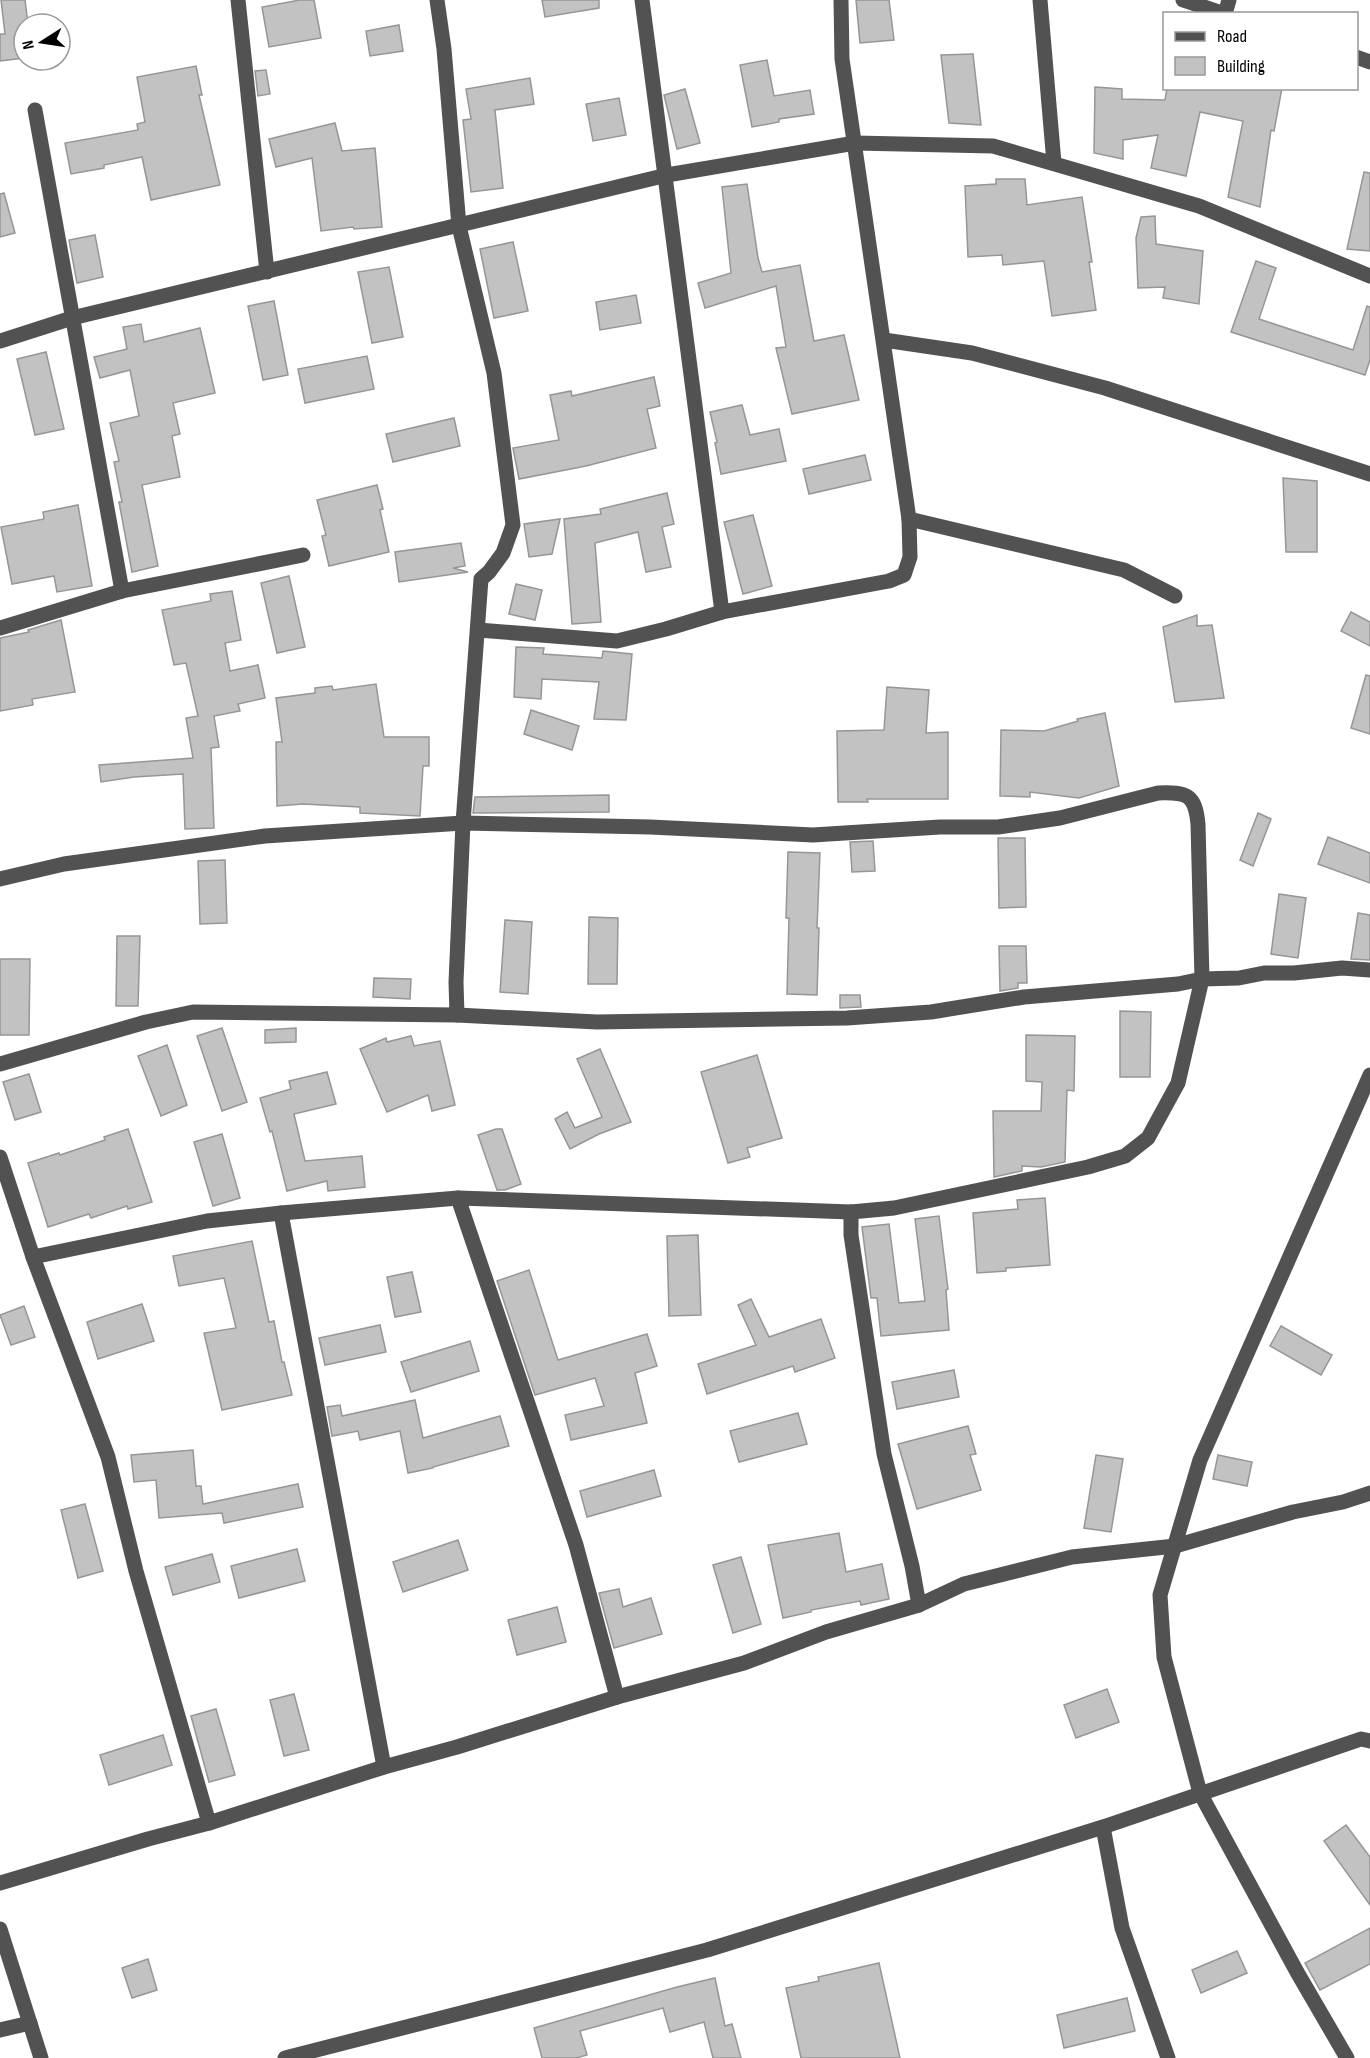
<svg xmlns="http://www.w3.org/2000/svg" width="1370" height="2058" viewBox="0 0 1370 2058" font-family="'Sofia Sans Condensed',sans-serif">
<style>
.building{fill:#c2c2c2;stroke:#969696;stroke-width:1.5}
.lines{fill:none;stroke-linecap:round;stroke-linejoin:round}
.minor{stroke:#525252;stroke-width:15}
</style>
<rect width="100%" height="100%" fill="#fff"/>
<!-- building -->
<g class="building">
<polygon points="1,0 25,0 28,24 24,24 24,58 0,61 0,34 5,34"/>
<polygon points="300,0 314,0 321,38 269,47 262,7"/>
<polygon points="542,0 599,0 599,8 545,17"/>
<polygon points="856,0 889,0 894,40 860,43"/>
<polygon points="399,25 403,51 370,56 366,31"/>
<polygon points="973,54 981,125 949,123 941,55"/>
<polygon points="767,60 774,96 810,90 814,114 779,119 779,122 752,127 740,65"/>
<polygon points="196,66 202,95 199,95 220,185 151,200 142,157 104,165 104,168 71,174 65,143 138,130 137,124 145,122 137,77"/>
<polygon points="266,70 270,94 258,96 255,71"/>
<polygon points="530,78 534,104 495,110 503,188 471,192 463,120 471,119 466,89"/>
<polygon points="1095,87 1122,89 1122,99 1165,100 1167,88 1282,88 1274,131 1271,130 1260,207 1228,197 1243,121 1200,112 1186,176 1151,168 1158,135 1123,140 1123,159 1094,153"/>
<polygon points="685,89 700,143 677,149 664,95"/>
<polygon points="619,98 626,135 593,141 586,104"/>
<polygon points="335,123 342,151 375,148 382,227 354,229 353,227 321,231 312,158 276,167 269,139"/>
<polygon points="1364,172 1370,173 1370,251 1347,249"/>
<polygon points="996,179 1025,179 1027,205 1082,197 1092,262 1089,262 1096,310 1052,316 1044,261 1003,265 1002,255 968,257 965,186 996,184"/>
<polygon points="747,184 758,258 762,272 800,265 814,341 844,335 859,400 792,414 776,348 786,347 776,286 705,308 698,283 731,273 722,187"/>
<polygon points="4,193 15,233 0,237 0,194"/>
<polygon points="1155,216 1156,244 1203,251 1199,304 1163,298 1165,287 1138,288 1136,238 1141,217"/>
<polygon points="95,235 103,277 77,283 69,240"/>
<polygon points="513,242 528,311 494,318 480,249"/>
<polygon points="1256,261 1276,268 1259,319 1353,350 1367,306 1370,307 1370,360 1365,375 1231,332"/>
<polygon points="389,267 403,337 372,343 358,272"/>
<polygon points="636,295 641,323 600,330 596,302"/>
<polygon points="274,301 288,375 263,380 248,306"/>
<polygon points="141,324 144,342 200,328 215,393 173,403 180,434 172,436 180,477 142,485 158,566 132,572 119,502 122,502 114,462 119,461 110,423 139,416 130,370 100,378 94,357 127,349 123,327"/>
<polygon points="46,352 64,429 35,435 17,359"/>
<polygon points="367,356 374,389 305,403 298,369"/>
<polygon points="654,377 660,406 647,409 656,448 586,466 519,479 513,448 559,440 550,395 571,391 572,396"/>
<polygon points="742,405 750,435 779,429 786,461 721,474 715,443 717,442 710,412"/>
<polygon points="454,418 460,446 393,462 386,434"/>
<polygon points="865,455 871,480 809,494 803,469"/>
<polygon points="1283,478 1317,481 1317,552 1286,552"/>
<polygon points="377,485 383,509 380,510 389,552 329,566 322,536 326,535 317,500"/>
<polygon points="667,493 674,524 662,527 671,567 646,572 638,532 595,543 601,622 572,624 564,519 601,514 600,509"/>
<polygon points="78,505 92,586 57,592 54,576 12,584 1,527 44,519 43,512"/>
<polygon points="753,515 772,586 743,594 724,522"/>
<polygon points="560,519 552,554 529,557 524,524"/>
<polygon points="461,543 465,566 453,568 468,572 399,582 395,552"/>
<polygon points="289,576 305,647 277,653 261,583"/>
<polygon points="516,584 542,590 535,620 509,614"/>
<polygon points="232,591 241,640 225,643 230,671 258,665 265,698 238,704 240,711 214,716 219,747 211,748 214,828 185,829 183,774 134,777 101,782 99,765 193,758 186,718 198,716 186,663 174,665 162,610 211,601 210,594"/>
<polygon points="1351,612 1370,622 1370,646 1341,631"/>
<polygon points="1197,615 1197,626 1212,625 1224,698 1175,702 1163,627"/>
<polygon points="61,620 75,692 32,699 33,705 0,711 0,638 29,632 28,630"/>
<polygon points="516,647 544,648 543,654 602,658 603,651 632,654 626,720 594,719 599,682 542,679 541,699 514,697"/>
<polygon points="1366,675 1370,676 1370,734 1351,728"/>
<polygon points="376,684 384,737 429,737 429,766 423,766 420,816 360,813 360,807 303,804 277,806 276,742 282,742 276,698 315,693 315,688 332,686 333,690"/>
<polygon points="887,687 929,690 926,733 948,732 948,799 867,799 868,802 838,802 837,731 884,730"/>
<polygon points="531,710 579,726 572,750 524,734"/>
<polygon points="1105,713 1119,786 1079,798 1030,792 1030,797 1000,796 1001,730 1044,731 1078,721 1077,719"/>
<polygon points="609,795 609,812 473,813 475,797"/>
<polygon points="1258,813 1271,819 1253,866 1240,860"/>
<polygon points="1328,837 1370,853 1370,883 1318,864"/>
<polygon points="998,838 1025,838 1026,907 999,908"/>
<polygon points="873,841 875,871 852,872 850,842"/>
<polygon points="788,852 820,853 817,928 819,928 817,995 787,994 789,918 786,918"/>
<polygon points="225,860 227,923 200,924 198,861"/>
<polygon points="1279,894 1306,898 1298,958 1271,954"/>
<polygon points="1358,913 1370,915 1370,960 1351,959"/>
<polygon points="589,917 618,918 617,984 588,984"/>
<polygon points="505,920 532,922 528,994 500,992"/>
<polygon points="117,936 140,936 138,1006 116,1006"/>
<polygon points="999,946 1026,946 1027,983 1018,983 1018,988 1000,991"/>
<polygon points="0,959 30,959 29,1035 0,1035"/>
<polygon points="374,978 411,979 410,999 373,997"/>
<polygon points="840,995 860,995 861,1007 840,1008"/>
<polygon points="1120,1011 1151,1012 1150,1077 1120,1077"/>
<polygon points="222,1028 247,1102 222,1111 197,1036"/>
<polygon points="296,1028 296,1042 265,1043 265,1030"/>
<polygon points="1026,1035 1075,1036 1074,1091 1067,1090 1065,1162 1041,1167 1022,1166 1022,1171 994,1177 993,1111 1041,1111 1042,1082 1026,1081"/>
<polygon points="411,1036 414,1046 440,1041 455,1105 432,1111 428,1095 387,1112 360,1049 386,1038 387,1042"/>
<polygon points="167,1045 187,1105 161,1116 138,1056"/>
<polygon points="600,1049 631,1122 599,1134 570,1149 555,1119 567,1112 575,1128 602,1117 577,1059"/>
<polygon points="757,1055 782,1138 747,1148 750,1157 728,1163 701,1072"/>
<polygon points="327,1072 336,1104 294,1114 305,1161 362,1156 365,1187 328,1191 327,1181 287,1191 272,1131 270,1132 260,1098 291,1089 289,1081"/>
<polygon points="29,1074 41,1112 15,1120 3,1082"/>
<polygon points="128,1129 152,1202 128,1209 127,1206 91,1218 89,1214 48,1227 28,1163 59,1153 60,1155 105,1140 104,1137"/>
<polygon points="496,1129 502,1129 521,1184 505,1190 497,1190 478,1135"/>
<polygon points="222,1134 240,1198 213,1206 194,1142"/>
<polygon points="1045,1198 1050,1265 1006,1268 1006,1271 977,1273 973,1213 1018,1209 1017,1200"/>
<polygon points="939,1216 948,1289 946,1290 949,1330 881,1336 877,1298 871,1298 862,1227 889,1224 899,1303 925,1301 915,1219"/>
<polygon points="698,1235 701,1315 669,1316 667,1236"/>
<polygon points="252,1241 269,1322 274,1321 282,1362 284,1362 292,1395 222,1410 204,1333 236,1328 224,1278 179,1286 173,1256"/>
<polygon points="529,1270 558,1360 647,1334 657,1366 635,1373 647,1423 571,1440 565,1415 604,1406 595,1378 535,1395 497,1281"/>
<polygon points="412,1272 421,1312 395,1317 387,1277"/>
<polygon points="751,1299 769,1337 821,1319 835,1358 795,1372 793,1366 707,1394 698,1364 756,1345 738,1305"/>
<polygon points="142,1304 154,1341 98,1359 87,1322"/>
<polygon points="24,1306 35,1337 11,1345 0,1315"/>
<polygon points="380,1325 386,1352 325,1365 319,1338"/>
<polygon points="1281,1326 1332,1355 1321,1375 1270,1346"/>
<polygon points="470,1341 479,1371 411,1392 401,1362"/>
<polygon points="954,1370 959,1397 897,1409 892,1382"/>
<polygon points="415,1400 423,1438 500,1416 509,1446 433,1467 433,1468 408,1473 400,1431 360,1440 358,1431 332,1436 327,1407 340,1405 342,1416"/>
<polygon points="798,1413 807,1444 739,1462 730,1431"/>
<polygon points="968,1426 976,1454 970,1455 981,1490 917,1509 898,1444"/>
<polygon points="193,1450 196,1486 201,1486 203,1504 298,1484 303,1507 224,1523 222,1513 159,1518 156,1480 134,1482 131,1455"/>
<polygon points="1096,1455 1123,1459 1111,1532 1084,1528"/>
<polygon points="1218,1455 1252,1462 1247,1486 1213,1479"/>
<polygon points="654,1470 661,1496 587,1517 580,1491"/>
<polygon points="85,1504 103,1571 78,1578 61,1510"/>
<polygon points="839,1533 846,1572 882,1564 889,1599 861,1605 860,1601 811,1610 811,1612 783,1618 768,1545"/>
<polygon points="458,1540 468,1570 403,1592 393,1562"/>
<polygon points="297,1549 305,1581 239,1598 231,1566"/>
<polygon points="212,1554 220,1582 173,1595 165,1567"/>
<polygon points="741,1557 761,1624 733,1633 713,1565"/>
<polygon points="619,1589 623,1607 651,1598 662,1634 614,1648 599,1593"/>
<polygon points="557,1607 566,1642 517,1655 508,1620"/>
<polygon points="1107,1689 1119,1722 1076,1738 1064,1705"/>
<polygon points="294,1694 309,1750 284,1756 270,1700"/>
<polygon points="216,1709 235,1775 209,1782 191,1716"/>
<polygon points="163,1735 172,1765 109,1785 100,1755"/>
<polygon points="1346,1825 1370,1857 1370,1905 1324,1841"/>
<polygon points="1370,1928 1370,1964 1320,1990 1305,1963"/>
<polygon points="1237,1951 1247,1973 1201,1993 1192,1970"/>
<polygon points="148,1959 157,1990 132,1998 122,1968"/>
<polygon points="879,1963 900,2058 801,2058 786,1988 819,1981 818,1977"/>
<polygon points="715,1978 725,2026 732,2024 741,2058 713,2058 704,2022 670,2032 663,2008 580,2031 587,2055 576,2058 542,2058 534,2028 677,1987"/>
<polygon points="1127,1998 1135,2031 1064,2048 1057,2015"/>
</g>
<g class="lines">
<!-- minor -->
<g class="minor">
<polyline points="238,0 267,272"/>
<polyline points="642,0 722,612"/>
<polyline points="1040,0 1054,163"/>
<polyline points="1183,0 1225,14 1229,0"/>
<polyline points="1356,57 1370,62"/>
<polyline points="35,110 122,591 303,555"/>
<polyline points="884,340 972,353 1105,388 1370,474"/>
<polyline points="0,341 72,318 667,175 855,143 993,146 1199,206 1370,276"/>
<polyline points="909,519 1124,570 1175,596"/>
<polyline points="0,628 122,591"/>
<polyline points="478,630 617,641 666,629 722,612 889,581 904,575 910,557 909,519 842,59 841,0"/>
<path d="M 0,879 L 64,864 L 265,836 L 463,823 L 650,827 L 813,835 L 940,827 L 998,827 L 1060,818 L 1158,793 C 1187,792 1195,794 1198,824 L 1202,979 L 1178,1083 L 1148,1138 L 1125,1156 L 1088,1167 L 894,1208 L 851,1212 L 851,1235 L 884,1454 L 912,1566 L 919,1605 L 964,1584 L 1072,1557 L 1175,1546 L 1293,1512 L 1343,1502 L 1370,1493"/>
<polyline points="457,1015 597,1022 847,1018 931,1012 1024,997 1178,984 1202,979 1239,978 1264,973 1294,973 1342,968 1370,970"/>
<polyline points="0,1064 146,1022 193,1012 457,1015 456,982 463,823 481,579 489,572 503,553 513,525 494,373 459,226 444,49 437,0"/>
<polyline points="0,1157 33,1257 108,1457 136,1571 209,1823"/>
<polyline points="458,1198 576,1545 617,1697"/>
<polyline points="281,1213 384,1767"/>
<polyline points="33,1257 207,1221 281,1213 458,1198 851,1212"/>
<polyline points="1103,1827 1122,1928 1168,2058"/>
<polyline points="0,1883 148,1839 209,1823 384,1767 457,1747 617,1697 744,1663 826,1632 919,1605"/>
<polyline points="0,1929 41,2058"/>
<polyline points="0,2030 30,2023"/>
<polyline points="285,2058 707,1950 1103,1827 1361,1739 1370,1741"/>
<polyline points="1347,2058 1297,1972 1200,1793 1164,1657 1160,1595 1200,1460 1370,1075"/>
</g>
</g>
<!-- legend -->
<rect x="1163" y="12" width="195" height="78" fill="#ffffff" stroke="#999999" stroke-width="1.5"/>
<rect x="1175" y="32" width="30" height="9" fill="#525252" stroke="#999999" stroke-width="1.5"/>
<text x="1217" y="42" font-size="18" fill="#000000">Road</text>
<rect x="1175" y="57" width="30" height="18" fill="#c2c2c2" stroke="#999999" stroke-width="1.5"/>
<text x="1217" y="72" font-size="18" fill="#000000">Building</text>
<!-- north arrow -->
<g transform="translate(42 42) rotate(258)"><circle r="28" fill="#ffffff" stroke="#999999" stroke-width="1.5"/>
<path d="M0-4.5L10 22L0 15L-10 22Z" fill="#000000"/>
<text y="-9" font-size="16" font-weight="bold" text-anchor="middle" fill="#000000">N</text>
</g>
</svg>
